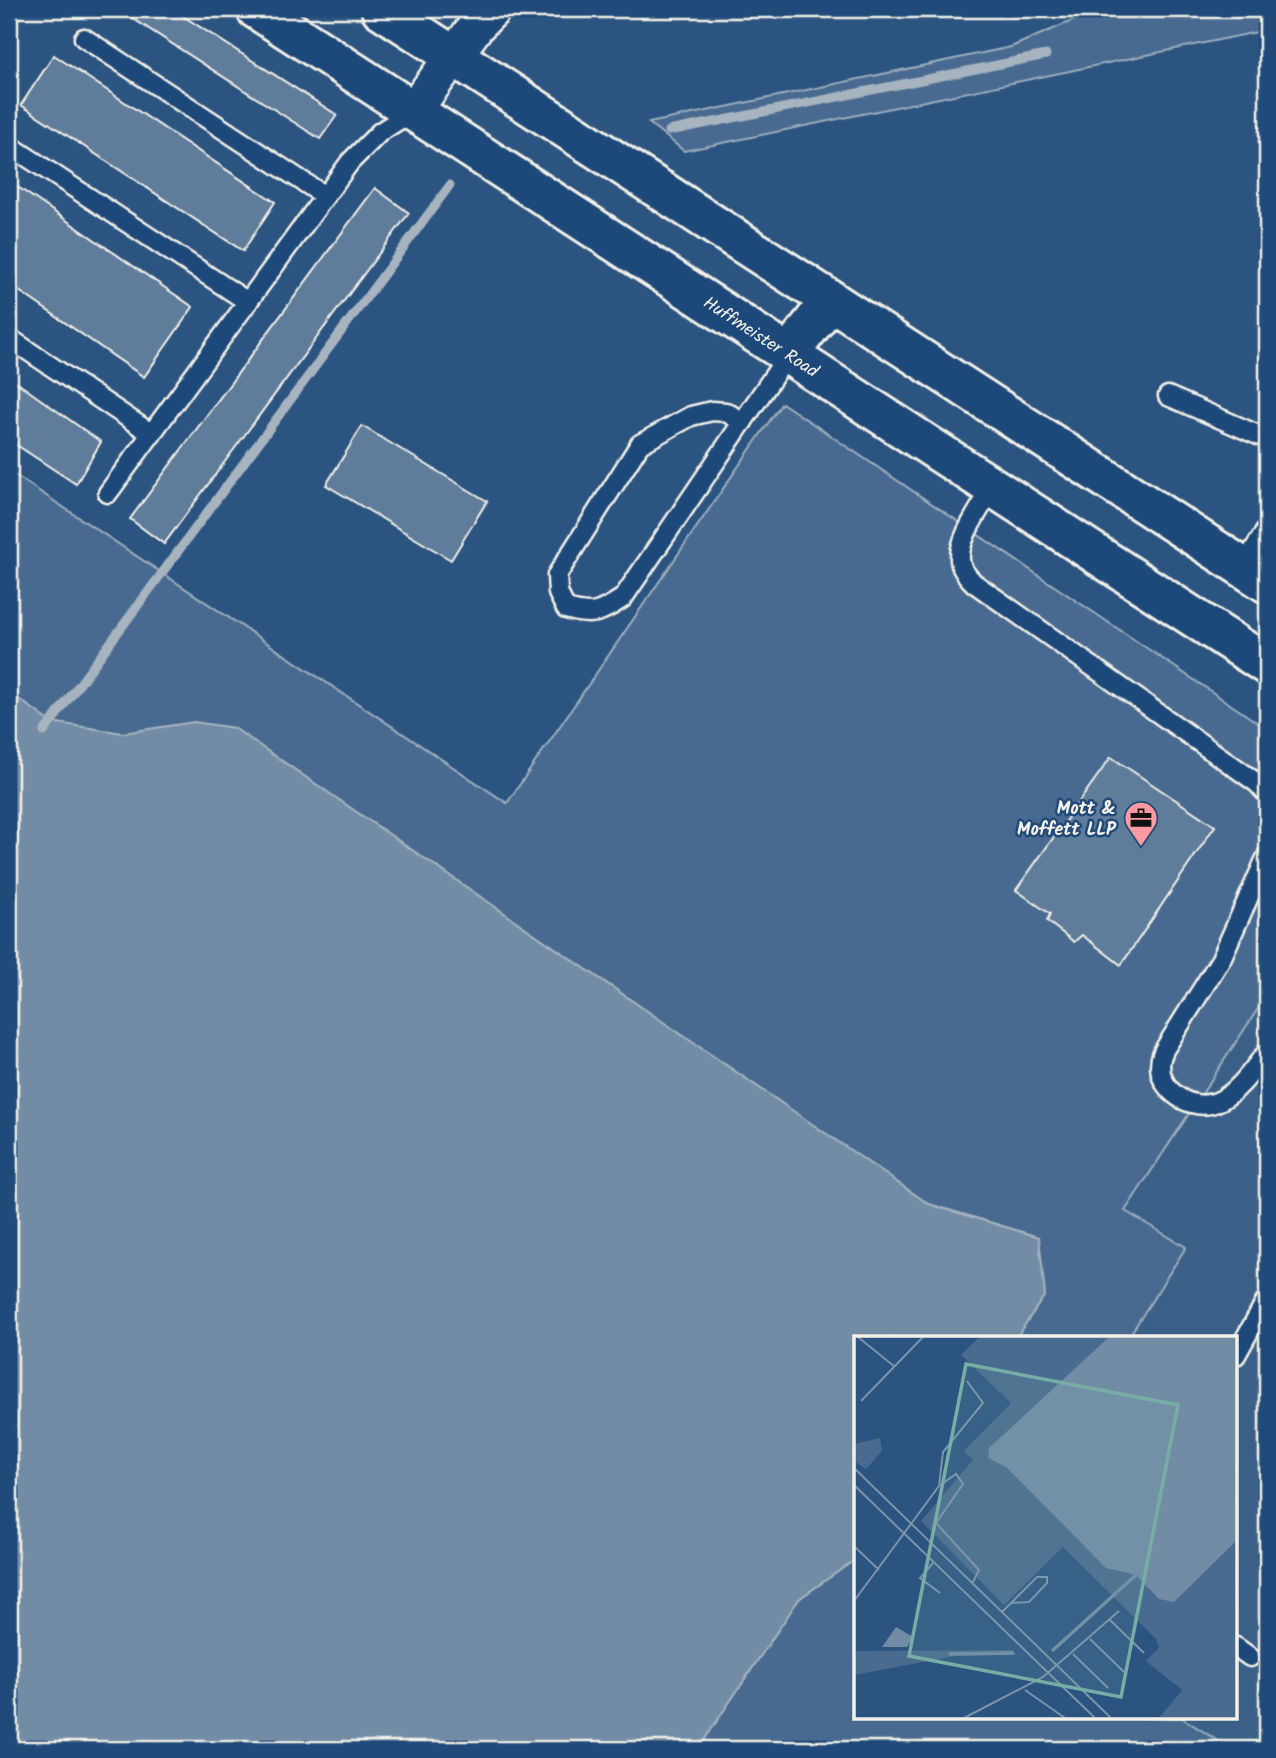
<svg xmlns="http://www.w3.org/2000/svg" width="1276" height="1758" viewBox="0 0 1276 1758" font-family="Kalam,sans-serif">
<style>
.built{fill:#3b6088}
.green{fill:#496b90;stroke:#9eaebc;stroke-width:2}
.water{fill:#738ca6;stroke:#a7b4c0;stroke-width:2}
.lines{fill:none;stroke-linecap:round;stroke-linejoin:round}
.stream{stroke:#a7b4c0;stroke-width:9}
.building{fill:#5e7b9a;stroke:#f4f1e8;stroke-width:2}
.lane-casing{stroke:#f4f1e8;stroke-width:23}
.street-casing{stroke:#f4f1e8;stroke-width:40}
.secondary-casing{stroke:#f4f1e8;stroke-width:44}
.lane{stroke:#1f4a7a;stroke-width:18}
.street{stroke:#1f4a7a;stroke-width:35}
.secondary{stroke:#1f4a7a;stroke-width:38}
.labels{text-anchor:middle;stroke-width:5;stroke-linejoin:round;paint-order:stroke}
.street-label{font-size:18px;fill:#f4f1e8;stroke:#1f4a7a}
.poi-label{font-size:18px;font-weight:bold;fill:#f4f1e8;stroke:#1f4a7a;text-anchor:end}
.inset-river{fill:none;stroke:#738ca6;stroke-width:3.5}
.inset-road{fill:none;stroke:#7c93aa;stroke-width:2}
.view{fill:#76ada5;fill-opacity:0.15;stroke:#76ada5;stroke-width:3.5}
.inset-edge{fill:none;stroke:#f4f1e8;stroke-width:3.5}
</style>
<rect width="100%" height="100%" fill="#2c5481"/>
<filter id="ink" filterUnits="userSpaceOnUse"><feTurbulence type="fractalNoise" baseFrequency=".0143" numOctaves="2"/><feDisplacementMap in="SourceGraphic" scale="14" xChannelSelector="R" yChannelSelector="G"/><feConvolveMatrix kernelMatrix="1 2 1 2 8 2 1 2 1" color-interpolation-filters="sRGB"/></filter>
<g filter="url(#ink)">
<!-- built -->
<polygon class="built" points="1267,995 1267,1749 1231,1749 1182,1718 1236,1718 1236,1338 1128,1338 1186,1247 1125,1212"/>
<!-- green -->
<g class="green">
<polygon points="1100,9 1267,9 1267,30 684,151 649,123 1011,47"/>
<polygon points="782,403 1267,729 1267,995 1125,1211 1186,1247 1128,1338 856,1338 856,1718 1182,1718 1231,1749 9,1749 9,471 507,803"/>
</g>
<!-- water -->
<polygon class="water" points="9,692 51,722 123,733 194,722 234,728 929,1204 1039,1237 1045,1295 1016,1338 856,1338 856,1559 799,1599 698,1749 9,1749"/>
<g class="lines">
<!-- stream -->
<g class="stream">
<polyline points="669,131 1046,55"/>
<polyline points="44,732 450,185"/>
</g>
</g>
<!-- building -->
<g class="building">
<polygon points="118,9 172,9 337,115 320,139"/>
<polygon points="54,55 275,202 243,251 21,105"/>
<polygon points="9,181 193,307 144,377 9,284"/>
<polygon points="375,188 409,213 164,544 130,519"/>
<polygon points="9,377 101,442 76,484 9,440"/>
<polygon points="362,426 487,501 451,560 326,485"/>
<polygon points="1111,757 1215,826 1121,965 1082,935 1074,942 1047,921 1050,914 1016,890"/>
</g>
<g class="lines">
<defs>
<g id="lane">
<polyline points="84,38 325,196"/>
<polyline points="12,147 248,302"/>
<polyline points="9,338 152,434"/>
<polyline points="1168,396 1267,439"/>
<path d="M 743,422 L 726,412 L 712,411 L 691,416 L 640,444 L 557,575 L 558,593 L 566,609 C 593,617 600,613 623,598 L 788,355"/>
<path d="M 993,487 C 982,506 954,543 961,565 C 963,572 969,578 974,583 L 1257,783 L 1267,794"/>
<polyline points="108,493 350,162 380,132 413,111"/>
<polyline points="1243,567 1267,529"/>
<path d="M 1267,856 L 1221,959 L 1164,1050 C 1147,1084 1190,1117 1221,1100 C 1240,1090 1254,1068 1267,1052"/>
<polyline points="1236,1355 1267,1299"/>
<polyline points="1236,1647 1250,1657"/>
</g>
<polyline id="street" points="413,111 476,26 493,9"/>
<g id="secondary">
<path id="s1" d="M 256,9 L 1267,665"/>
<polyline points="381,9 1267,583"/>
<polyline points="788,355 831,300"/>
</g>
</defs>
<!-- lane casing -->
<use href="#lane" class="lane-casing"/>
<!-- street casing -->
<use href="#street" class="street-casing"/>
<!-- secondary casing -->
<use href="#secondary" class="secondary-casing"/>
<!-- lane -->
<use href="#lane" class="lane"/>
<!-- street -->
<use href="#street" class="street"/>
<!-- secondary -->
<use href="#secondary" class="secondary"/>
</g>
</g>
<!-- icons -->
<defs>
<symbol id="office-pin" viewBox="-11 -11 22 30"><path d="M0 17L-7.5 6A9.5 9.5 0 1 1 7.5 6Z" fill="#ff9aa2" stroke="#1f4a7a"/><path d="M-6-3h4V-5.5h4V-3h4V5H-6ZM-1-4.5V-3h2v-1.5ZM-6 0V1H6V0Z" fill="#111"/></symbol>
</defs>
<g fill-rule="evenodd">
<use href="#office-pin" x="1122" y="799" width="38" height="52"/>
</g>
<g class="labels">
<!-- street labels -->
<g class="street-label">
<text dy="6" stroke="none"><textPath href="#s1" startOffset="602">Huffmeister Road</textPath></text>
</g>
<!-- poi labels -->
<g class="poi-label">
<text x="1116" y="814">Mott &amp;<tspan x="1116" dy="21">Moffett LLP</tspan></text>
</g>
</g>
<!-- overview -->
<g transform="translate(854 1336)">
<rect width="383" height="383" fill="#2c5481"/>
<path d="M 125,1 L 383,1 L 383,382 L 305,382 L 328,354 L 292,325 L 305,312 L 302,303 L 209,211 L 150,269 L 67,185 L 119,124 L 110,115 L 157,67 L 107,19 ZM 26,102 L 28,115 L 12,133 L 0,125 L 0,108 ZM 158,314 L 163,319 L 101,320 L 0,339 L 0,315 Z" fill="#496b90"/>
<path d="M 255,1 L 383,1 L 383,204 L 320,266 L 305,263 L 282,239 L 252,232 L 152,131 L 134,122 L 135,112 ZM 42,291 L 59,301 L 53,311 L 28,311 Z" fill="#738ca6"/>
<path class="inset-river" d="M 198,315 L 283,238M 95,318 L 160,317"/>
<path class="inset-road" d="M 4,1 L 41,31M 7,65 L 69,1M 0,132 L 257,382M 0,149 L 241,382M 85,150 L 89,116 L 129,67 L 113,45M 0,210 L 25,234M 79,227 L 66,242 L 86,257M 0,265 L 85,150 L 102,138 L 109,148 L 82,187 L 125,234 L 118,248M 148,276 L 183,241 L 193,241 L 193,247 L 175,266 L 157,267M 256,284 L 290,317M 236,303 L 270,336M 219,318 L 254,352M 171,354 L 211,382M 110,382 L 189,341 L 265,275"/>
<path class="view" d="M 112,28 L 324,69 L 267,361 L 55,320 Z"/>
<rect width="383" height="383" class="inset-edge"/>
</g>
<!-- margin -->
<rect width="1276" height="1758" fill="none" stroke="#1f4a7a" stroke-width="35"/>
<rect x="18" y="18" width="1241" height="1723" fill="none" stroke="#f4f1e8" stroke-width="2.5" filter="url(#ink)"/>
</svg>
